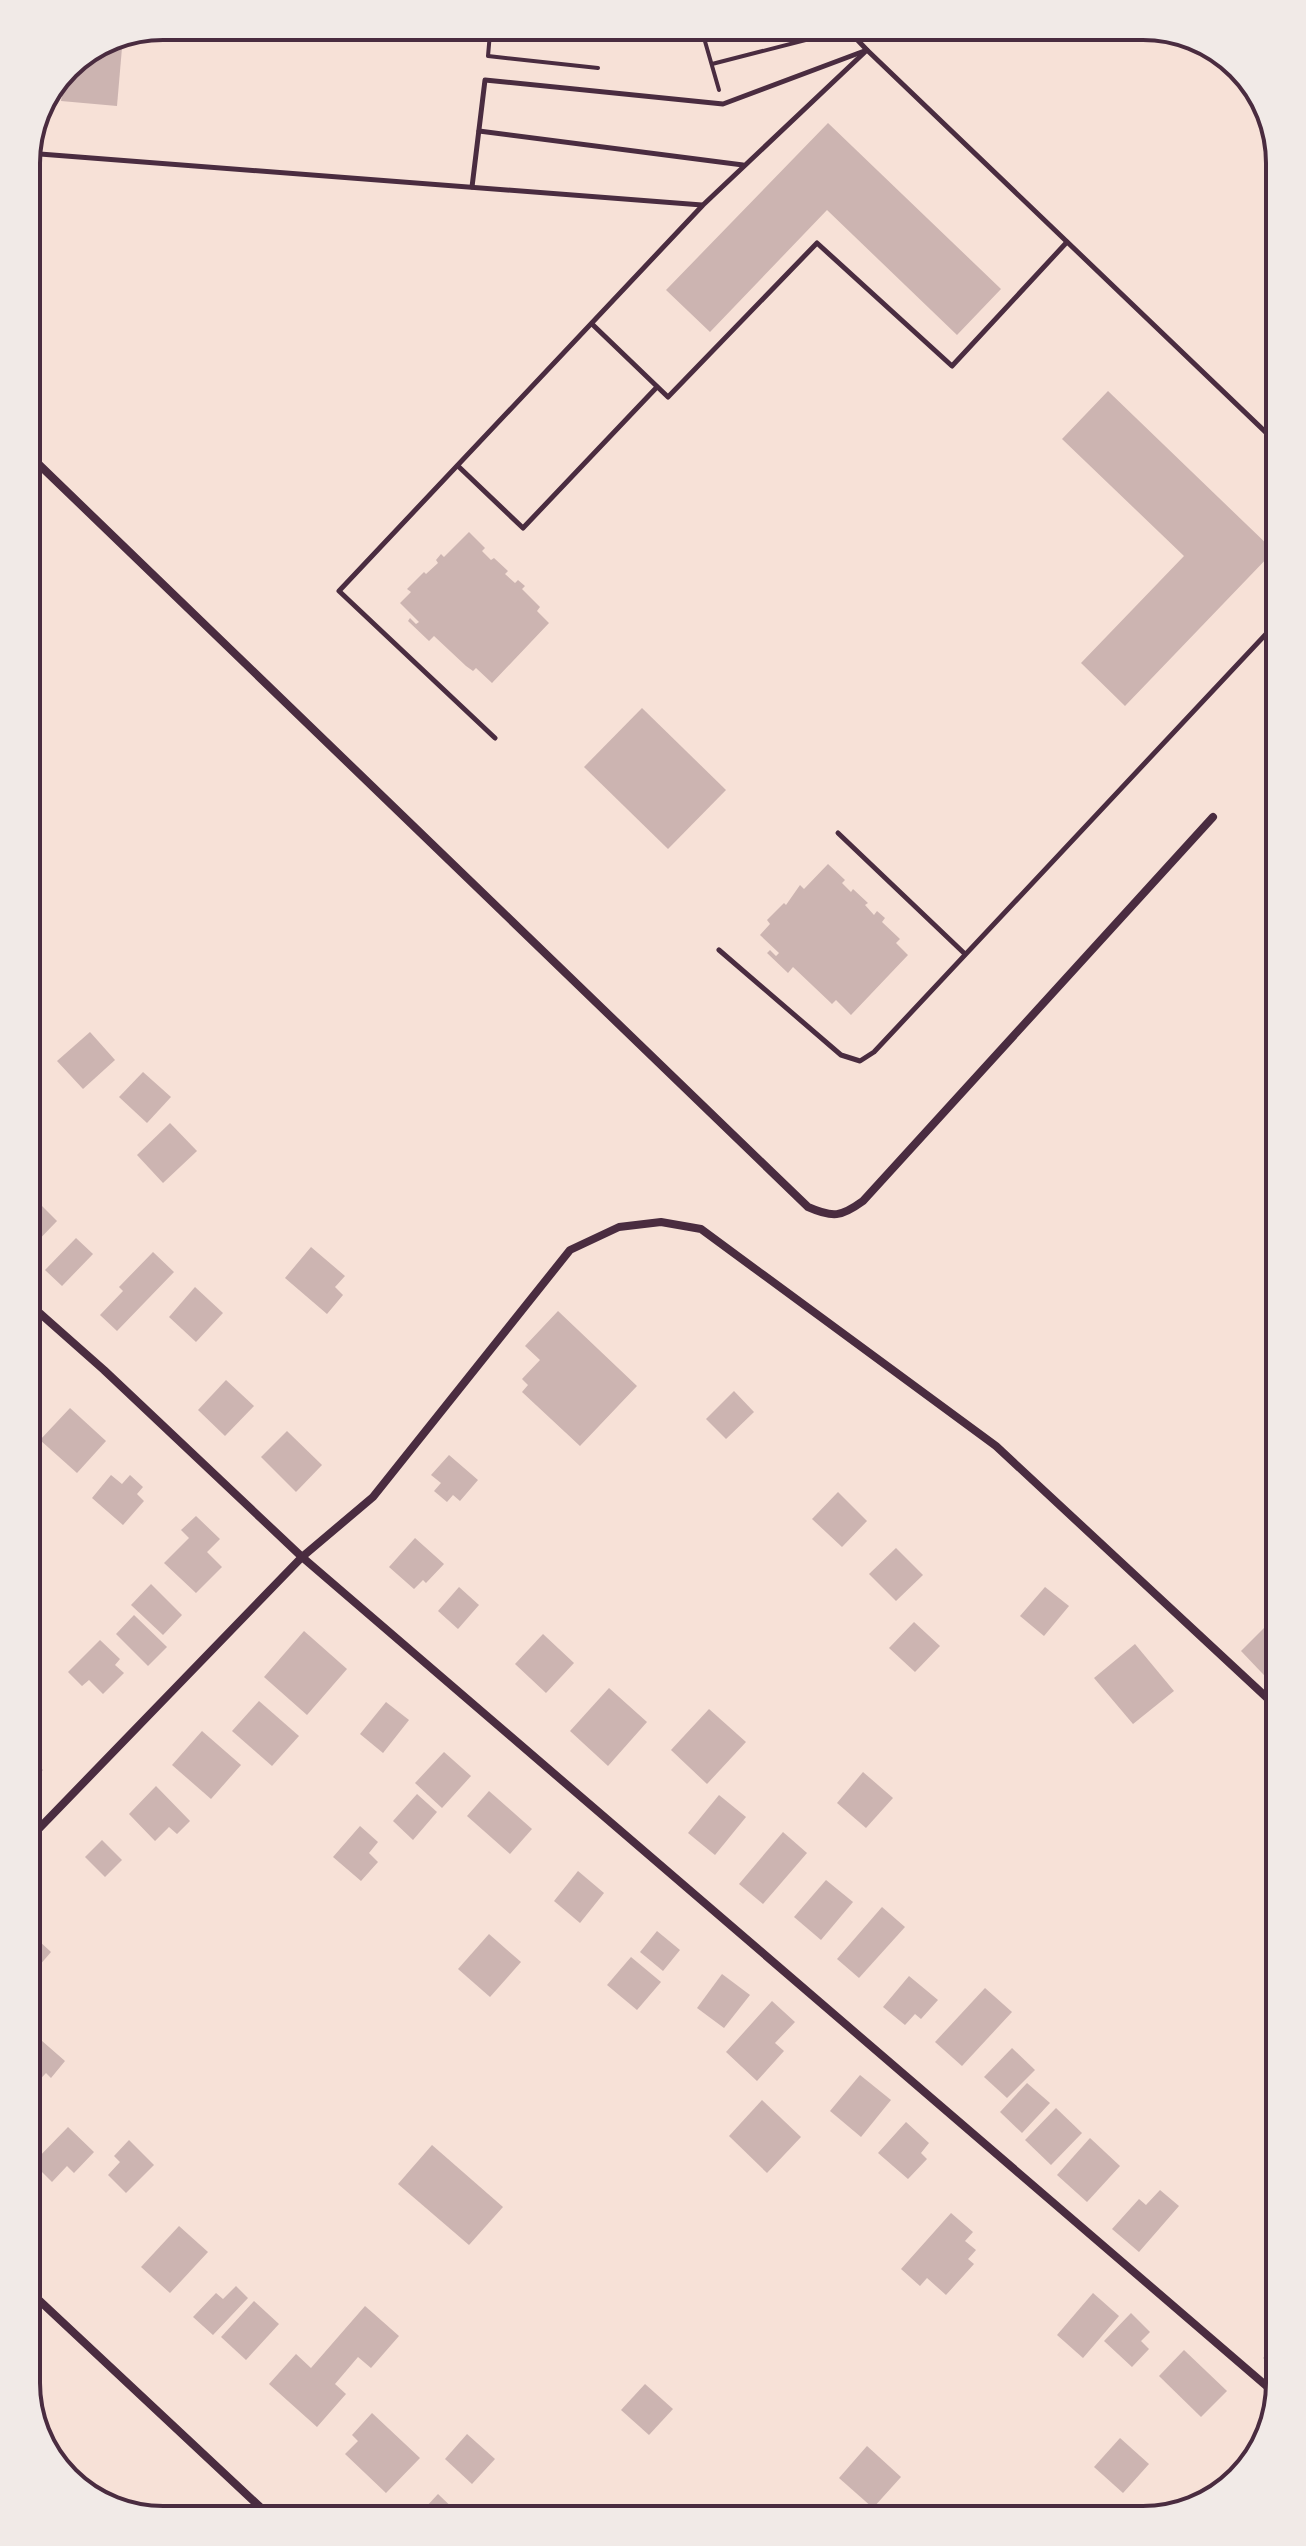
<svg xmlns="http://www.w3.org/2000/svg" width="1306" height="2546" viewBox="0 0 1306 2546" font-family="Inter,sans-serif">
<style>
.building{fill:#ccb4b1}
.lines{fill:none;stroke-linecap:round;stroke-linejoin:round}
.path{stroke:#4a2c40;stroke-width:4}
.service{stroke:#4a2c40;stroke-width:5}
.minor{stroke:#4a2c40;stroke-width:8}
.rim{fill:none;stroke:#4a2c40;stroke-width:4}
</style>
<rect width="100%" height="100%" fill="#f7e1d7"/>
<!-- building -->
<g class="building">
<polygon points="111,36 123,36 117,106 61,101 66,66"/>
<polygon points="828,123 1001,289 957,335 827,210 710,332 666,290"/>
<polygon points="1108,391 1274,551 1125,706 1081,663 1184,556 1062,439"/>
<polygon points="469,532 485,548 482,551 491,560 494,558 508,571 505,574 515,583 518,580 525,586 522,589 540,607 537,611 549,623 492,683 476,668 473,671 466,666 434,636 429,641 408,621 410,618 416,624 419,622 400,603 411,592 407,589 424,572 426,574 438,563 436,560 441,554 444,557"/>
<polygon points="642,708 726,790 668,849 584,767"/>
<polygon points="828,864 845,880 842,883 851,892 853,889 868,903 865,905 874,915 877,911 885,918 882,922 900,939 896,943 908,955 851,1015 836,1000 832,1004 793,967 788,973 767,953 770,950 776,956 779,953 760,935 770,924 767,920 784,903 786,905 800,885 804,889"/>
<polygon points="90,1032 115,1060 83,1089 57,1061"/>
<polygon points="143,1072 171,1097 147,1123 119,1097"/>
<polygon points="170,1123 197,1151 163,1183 137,1155"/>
<polygon points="35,1199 57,1221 26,1253 26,1208"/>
<polygon points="76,1238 93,1254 62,1286 45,1270"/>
<polygon points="311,1247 345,1276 335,1287 343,1295 327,1314 285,1278"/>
<polygon points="153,1252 174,1272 117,1331 100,1315 123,1291 119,1287"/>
<polygon points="195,1287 223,1313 196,1342 169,1317"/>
<polygon points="558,1311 637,1386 580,1446 522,1392 528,1385 522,1379 540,1360 525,1346"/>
<polygon points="226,1380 254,1406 225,1436 198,1410"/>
<polygon points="734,1391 754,1412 726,1439 706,1419"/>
<polygon points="70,1408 106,1441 77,1473 40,1440"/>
<polygon points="287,1431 322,1465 296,1492 261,1457"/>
<polygon points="449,1455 478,1480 460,1501 453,1495 447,1502 434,1491 441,1483 431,1475"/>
<polygon points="111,1475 122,1484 130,1475 143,1487 137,1494 144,1501 123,1525 92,1498"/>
<polygon points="838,1492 867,1521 842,1547 812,1519"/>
<polygon points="196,1516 220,1539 207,1552 222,1567 196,1593 164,1563 189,1538 181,1530"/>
<polygon points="415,1538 444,1564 426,1583 423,1580 414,1589 389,1567"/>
<polygon points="896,1548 923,1575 896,1601 869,1574"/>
<polygon points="151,1584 182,1615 163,1635 131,1605"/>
<polygon points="459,1587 479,1605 458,1629 438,1611"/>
<polygon points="1045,1587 1069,1606 1044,1636 1020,1616"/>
<polygon points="134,1615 167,1647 148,1666 116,1634"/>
<polygon points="914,1622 940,1646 915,1672 889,1648"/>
<polygon points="1270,1622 1280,1633 1280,1692 1241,1651"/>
<polygon points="304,1631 347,1669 307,1715 264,1677"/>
<polygon points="543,1634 574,1663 546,1693 515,1664"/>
<polygon points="100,1640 120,1659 115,1665 124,1673 103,1694 89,1680 82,1686 68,1672"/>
<polygon points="1135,1644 1174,1691 1133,1724 1094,1678"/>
<polygon points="609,1688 647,1722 608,1766 570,1731"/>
<polygon points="259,1701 299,1736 272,1766 232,1731"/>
<polygon points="386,1702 409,1720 383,1753 360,1734"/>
<polygon points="709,1709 746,1742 707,1784 671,1750"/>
<polygon points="202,1731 241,1765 211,1799 172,1765"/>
<polygon points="444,1752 471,1776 442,1808 415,1783"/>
<polygon points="26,1755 43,1770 26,1789"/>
<polygon points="863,1772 893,1798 866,1828 837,1803"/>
<polygon points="156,1786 190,1821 177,1834 169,1827 155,1841 129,1814"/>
<polygon points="489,1791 532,1829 510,1854 467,1816"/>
<polygon points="417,1794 437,1812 413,1840 393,1821"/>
<polygon points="719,1795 746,1817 715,1855 688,1833"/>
<polygon points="360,1826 378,1842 369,1853 378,1862 361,1881 333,1857"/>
<polygon points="783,1832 807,1853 763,1904 739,1884"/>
<polygon points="102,1840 122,1860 105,1877 85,1857"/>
<polygon points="578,1871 604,1893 580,1923 554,1901"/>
<polygon points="826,1880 853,1902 821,1940 794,1917"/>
<polygon points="882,1907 905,1927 859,1978 837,1959"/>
<polygon points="26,1929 51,1952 26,1981"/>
<polygon points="657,1931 680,1950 663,1971 640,1952"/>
<polygon points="489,1934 521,1962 490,1997 458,1969"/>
<polygon points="631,1957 661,1982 637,2010 607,1985"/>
<polygon points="722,1974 750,1995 724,2028 697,2008"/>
<polygon points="909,1976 938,2000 921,2019 915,2014 905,2025 883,2007"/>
<polygon points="985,1988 1012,2012 962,2066 935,2042"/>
<polygon points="772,2001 795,2022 775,2043 784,2051 757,2081 726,2052"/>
<polygon points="26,2027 65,2061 51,2078 46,2073 30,2090 26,2087"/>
<polygon points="1012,2048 1035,2070 1007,2098 984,2077"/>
<polygon points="860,2075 891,2100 861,2137 830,2111"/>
<polygon points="1027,2083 1050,2103 1022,2133 1000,2112"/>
<polygon points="762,2100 801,2137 767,2173 729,2136"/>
<polygon points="1056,2108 1082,2133 1051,2165 1025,2140"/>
<polygon points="906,2122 929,2143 921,2153 927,2159 908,2179 878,2153"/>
<polygon points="68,2127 94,2152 74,2173 67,2166 52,2182 33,2163"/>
<polygon points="1090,2138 1120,2166 1087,2202 1057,2175"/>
<polygon points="129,2140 154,2165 126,2193 108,2175 120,2162 114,2156"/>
<polygon points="432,2145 503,2207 469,2245 398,2184"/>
<polygon points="1160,2190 1179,2206 1139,2252 1112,2229 1139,2199 1146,2205"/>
<polygon points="951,2213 973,2232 965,2241 976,2250 968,2259 974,2264 946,2295 927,2278 920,2286 901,2269"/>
<polygon points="179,2226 208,2252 170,2293 141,2267"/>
<polygon points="236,2286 248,2298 213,2335 193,2317 216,2293 223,2299"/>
<polygon points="1093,2293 1119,2316 1083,2358 1057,2335"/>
<polygon points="254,2301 279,2324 246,2360 221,2337"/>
<polygon points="365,2306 399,2336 371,2368 358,2357 335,2384 346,2394 317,2427 269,2384 296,2354 311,2368"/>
<polygon points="1131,2313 1150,2332 1141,2341 1149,2349 1132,2367 1104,2341"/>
<polygon points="1280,2340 1280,2374 1263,2358"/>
<polygon points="1184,2350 1227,2391 1201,2417 1159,2376"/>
<polygon points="645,2384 673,2409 649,2435 621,2410"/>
<polygon points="372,2413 420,2458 386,2493 345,2454 358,2441 352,2435"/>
<polygon points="467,2434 495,2459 472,2484 445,2459"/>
<polygon points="1120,2438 1149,2464 1123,2493 1094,2467"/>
<polygon points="867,2446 901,2477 873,2508 839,2478"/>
<polygon points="438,2494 462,2517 460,2520 414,2520"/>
<polygon points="489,2507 504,2520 477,2520"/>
</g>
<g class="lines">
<!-- path -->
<g class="path">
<polyline points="702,31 719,90"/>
<polyline points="490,33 488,56 598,68"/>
<polyline points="712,64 833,33"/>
</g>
<!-- service -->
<g class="service">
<polyline points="479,131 743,165"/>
<polyline points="27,153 702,205"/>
<polyline points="472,187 485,80 723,104 867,50 1280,446"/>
<polyline points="592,324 668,397 817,243 952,366 1067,242"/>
<polyline points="458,466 523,528 657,387"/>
<polyline points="495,738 339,591 703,205 867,50 847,29"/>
<polyline points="838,833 965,954"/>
<polyline points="719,950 841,1055 860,1061 874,1052 1280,619"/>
</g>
<!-- minor -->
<g class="minor">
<path d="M 26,452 L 808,1207 C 833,1218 841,1217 863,1201 L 1213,817"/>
<polyline points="26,1301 104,1370 302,1557 1277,2395"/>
<polyline points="26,1842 302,1557 373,1497 570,1250 619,1227 661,1222 701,1229 996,1446 1280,1710"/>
<polyline points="26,2288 274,2520"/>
</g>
</g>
<!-- crop -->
<path d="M0 0H1306V2546H0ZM163 40H1143A123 123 0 0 1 1266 163V2383A123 123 0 0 1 1143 2506H163A123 123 0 0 1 40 2383V163A123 123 0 0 1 163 40Z" fill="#f1eae7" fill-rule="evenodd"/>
<path class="rim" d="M163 40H1143A123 123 0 0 1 1266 163V2383A123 123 0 0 1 1143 2506H163A123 123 0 0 1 40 2383V163A123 123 0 0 1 163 40Z"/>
</svg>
